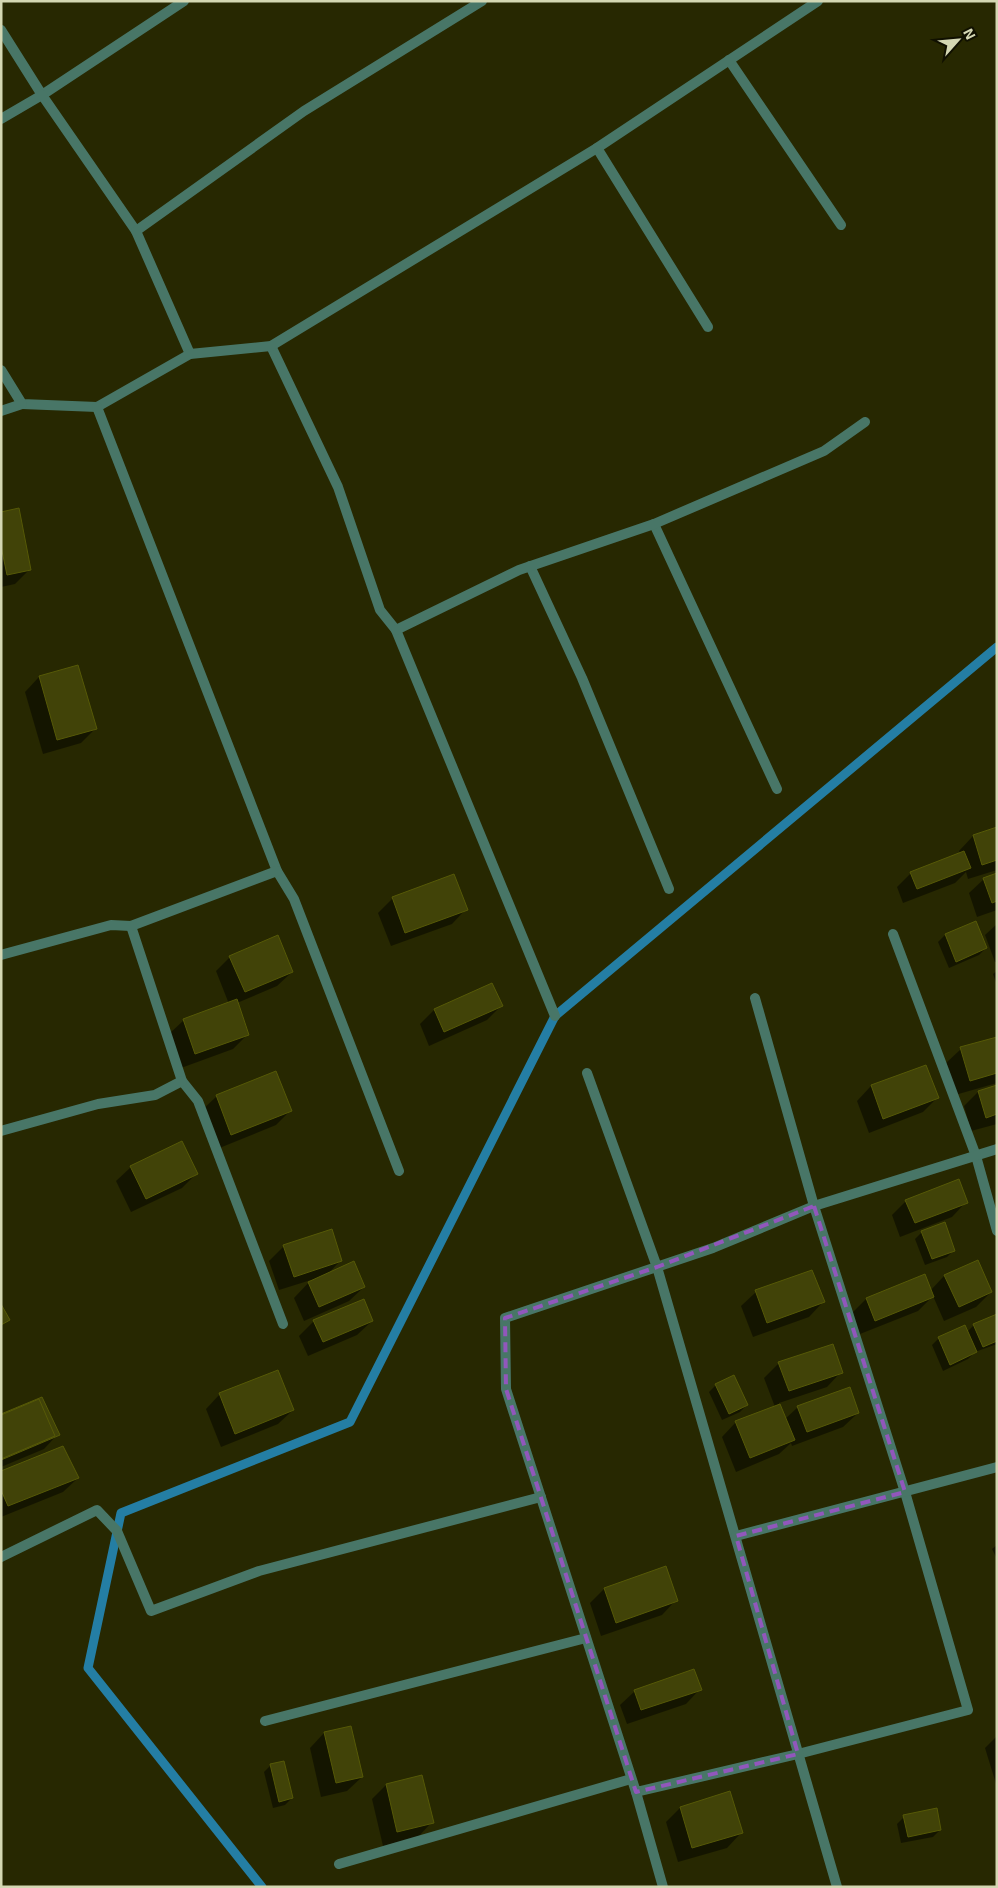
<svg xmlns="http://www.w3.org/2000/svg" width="998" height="1888" viewBox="0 0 998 1888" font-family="'Exo 2',sans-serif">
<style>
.shadow{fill:#0007}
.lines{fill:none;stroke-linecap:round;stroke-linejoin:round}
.stream{stroke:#247ea4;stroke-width:9}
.building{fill:#414308;stroke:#565907}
.street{stroke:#487667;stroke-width:10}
.marked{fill:none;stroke:#9157bc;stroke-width:4;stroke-dasharray:10 6;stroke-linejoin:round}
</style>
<rect width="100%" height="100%" fill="#272801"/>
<!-- shadow -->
<g class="shadow">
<polygon points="1,513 29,570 15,584 1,587"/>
<polygon points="39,677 95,729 81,743 43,754 25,692"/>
<polygon points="997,829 997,870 968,879 966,872 955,883 903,903 897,887 911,873 960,854 959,851 973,836"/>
<polygon points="997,875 997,910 977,917 969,893 984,879"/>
<polygon points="393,898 466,909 452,924 391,946 378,913"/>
<polygon points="975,923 986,948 979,955 949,968 938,942 945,935"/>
<polygon points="997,924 997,962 995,962 985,935"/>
<polygon points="230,957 292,972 277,986 237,1003 248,1034 233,1049 181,1068 169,1034 184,1020 229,1004 216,971"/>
<polygon points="997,971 997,985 993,974"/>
<polygon points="501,1006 487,1020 429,1046 420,1024 434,1010"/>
<polygon points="997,1039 997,1083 955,1095 946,1063 961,1049"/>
<polygon points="925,1066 937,1098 923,1112 869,1133 857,1101 871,1086"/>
<polygon points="997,1086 997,1124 971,1131 964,1106 978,1092"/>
<polygon points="217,1096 290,1111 276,1125 217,1149 202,1110"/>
<polygon points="131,1167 196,1174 182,1188 131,1212 116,1181"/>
<polygon points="906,1201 966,1202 952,1217 900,1237 892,1215"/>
<polygon points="922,1232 954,1250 947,1257 925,1265 915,1239"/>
<polygon points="284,1246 340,1261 327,1275 364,1287 349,1301 304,1321 294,1298 311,1280 279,1290 269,1261"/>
<polygon points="977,1261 991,1292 976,1307 944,1321 933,1296 918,1311 860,1334 852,1313 866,1299 924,1276 930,1291 944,1276"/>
<polygon points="756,1292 823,1302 809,1317 753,1337 741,1306"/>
<polygon points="997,1316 997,1344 975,1352 968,1359 943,1371 932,1345 939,1338 967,1332 974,1325"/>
<polygon points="314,1321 372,1321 357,1335 308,1356 299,1336"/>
<polygon points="779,1363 841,1372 827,1387 779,1403 785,1419 798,1407 858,1413 843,1427 792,1446 791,1443 779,1454 736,1472 722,1437 736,1422 775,1407 764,1378"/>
<polygon points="716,1385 747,1405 740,1412 722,1420 709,1392"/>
<polygon points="220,1394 293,1410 278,1424 221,1447 206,1409"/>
<polygon points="1,1415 58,1434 44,1449 1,1467"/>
<polygon points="1,1472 78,1478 63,1492 1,1517"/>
<polygon points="997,1545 997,1559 992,1549"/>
<polygon points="604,1589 676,1600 662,1615 601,1636 590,1603"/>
<polygon points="700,1689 686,1704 627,1724 620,1705 635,1691"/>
<polygon points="350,1728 362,1777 347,1791 321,1797 310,1748 324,1733"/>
<polygon points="997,1736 997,1787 985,1748"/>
<polygon points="271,1765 292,1798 285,1805 273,1808 264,1772"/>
<polygon points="386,1785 432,1822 418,1837 383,1846 372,1799"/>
<polygon points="680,1808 741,1833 727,1848 678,1862 666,1822"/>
<polygon points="904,1817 940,1830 933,1837 901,1843 897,1824"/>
</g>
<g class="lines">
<!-- stream -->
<polyline class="stream" points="262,1887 88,1668 121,1513 350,1422 555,1016 997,647"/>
</g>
<!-- building -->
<g class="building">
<polygon points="19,508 31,570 7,575 1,546 1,512"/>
<polygon points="78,665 97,729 57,740 39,676"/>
<polygon points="997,827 997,860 982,865 973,835"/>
<polygon points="964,851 971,868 917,889 910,872"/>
<polygon points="997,873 997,901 992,903 983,878"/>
<polygon points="454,874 468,910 405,933 392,897"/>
<polygon points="976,921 987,948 956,962 945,934"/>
<polygon points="278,935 293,972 245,992 229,956"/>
<polygon points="492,983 503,1006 444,1032 434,1009"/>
<polygon points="237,999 249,1035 195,1054 183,1019"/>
<polygon points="997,1037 997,1073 970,1081 960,1047"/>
<polygon points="926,1065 939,1098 883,1119 871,1085"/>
<polygon points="276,1071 292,1111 231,1135 216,1095"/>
<polygon points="997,1085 997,1114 986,1118 978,1091"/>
<polygon points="182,1141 198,1174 146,1199 130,1166"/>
<polygon points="959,1179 968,1203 915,1223 905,1200"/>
<polygon points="945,1222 955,1251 932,1259 921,1231"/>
<polygon points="332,1229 342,1261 294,1277 283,1245"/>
<polygon points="978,1260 992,1292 959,1307 944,1275"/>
<polygon points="354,1261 365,1287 319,1307 308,1282"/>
<polygon points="812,1270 825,1302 767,1323 755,1290"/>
<polygon points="925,1274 934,1297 875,1321 866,1298"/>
<polygon points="364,1299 373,1321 323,1342 313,1320"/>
<polygon points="1,1304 10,1320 1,1325"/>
<polygon points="997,1314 997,1341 983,1347 973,1324"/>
<polygon points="965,1325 977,1352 950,1365 938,1337"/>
<polygon points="833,1344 843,1373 789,1391 778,1362"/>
<polygon points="278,1370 294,1410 235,1434 219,1393"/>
<polygon points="734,1375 748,1405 729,1414 715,1384"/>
<polygon points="850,1387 859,1413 807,1432 797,1406"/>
<polygon points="42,1397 60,1435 1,1460 1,1414"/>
<polygon points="39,1399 55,1436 1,1459 1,1415"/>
<polygon points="780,1404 795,1440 750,1458 735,1421"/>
<polygon points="63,1446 79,1478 8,1506 1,1490 1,1471"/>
<polygon points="666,1566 678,1601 616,1623 604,1588"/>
<polygon points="694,1669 702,1690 641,1710 634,1690"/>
<polygon points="351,1726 363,1777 336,1783 324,1732"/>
<polygon points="284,1761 293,1798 279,1802 270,1764"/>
<polygon points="422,1775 434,1823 397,1832 386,1784"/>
<polygon points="730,1791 743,1833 692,1848 680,1807"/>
<polygon points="937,1808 941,1830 908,1837 903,1815"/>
</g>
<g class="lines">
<!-- street -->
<g class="street">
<polyline points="1,30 42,95 184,1"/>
<polyline points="729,60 841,225"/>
<polyline points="1,119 42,95 136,231"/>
<polyline points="597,148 708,327"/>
<polyline points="271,346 338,487 380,610 396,630 555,1016"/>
<polyline points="190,354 136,231 304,111 482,1"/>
<polyline points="1,370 22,404 97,407 190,354 271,346 597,148 818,1"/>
<polyline points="97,407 277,871 294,899 399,1171"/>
<polyline points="1,411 22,404"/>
<polyline points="654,524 777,789"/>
<polyline points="530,566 582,678 669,889"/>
<polyline points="396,630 519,570 654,524 824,451 865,422"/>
<polyline points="131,926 182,1081 198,1101 283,1324"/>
<polyline points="893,934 976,1156 997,1231"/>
<polyline points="1,955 111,925 131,926 277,871"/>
<polyline points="755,998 814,1206 905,1492 968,1710 798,1754 636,1792 506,1389 505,1318 713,1248 814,1206 997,1149"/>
<polyline points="587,1073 657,1267 837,1887"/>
<polyline points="1,1131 98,1104 155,1095 182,1081"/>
<polyline points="736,1536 997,1467"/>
<polyline points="1,1557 97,1510 117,1531 151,1611 259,1571 541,1497"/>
<polyline points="265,1721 586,1638"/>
<polyline points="636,1792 663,1887"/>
<polyline points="339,1864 631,1779"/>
</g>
</g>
<!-- marked area -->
<path class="marked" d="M 814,1206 L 905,1492 L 736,1536 L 798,1754 L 636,1792 L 506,1389 L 505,1318 L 657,1267 Z"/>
<!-- border -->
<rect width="998" height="1888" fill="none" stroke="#d4d7b3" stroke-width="5"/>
<!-- north arrow -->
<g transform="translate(958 40) rotate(63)" stroke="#101000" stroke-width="4" paint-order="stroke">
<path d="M0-4L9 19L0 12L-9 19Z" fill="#d4d7b3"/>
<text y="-8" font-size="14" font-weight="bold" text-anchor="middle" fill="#d4d7b3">N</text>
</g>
</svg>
